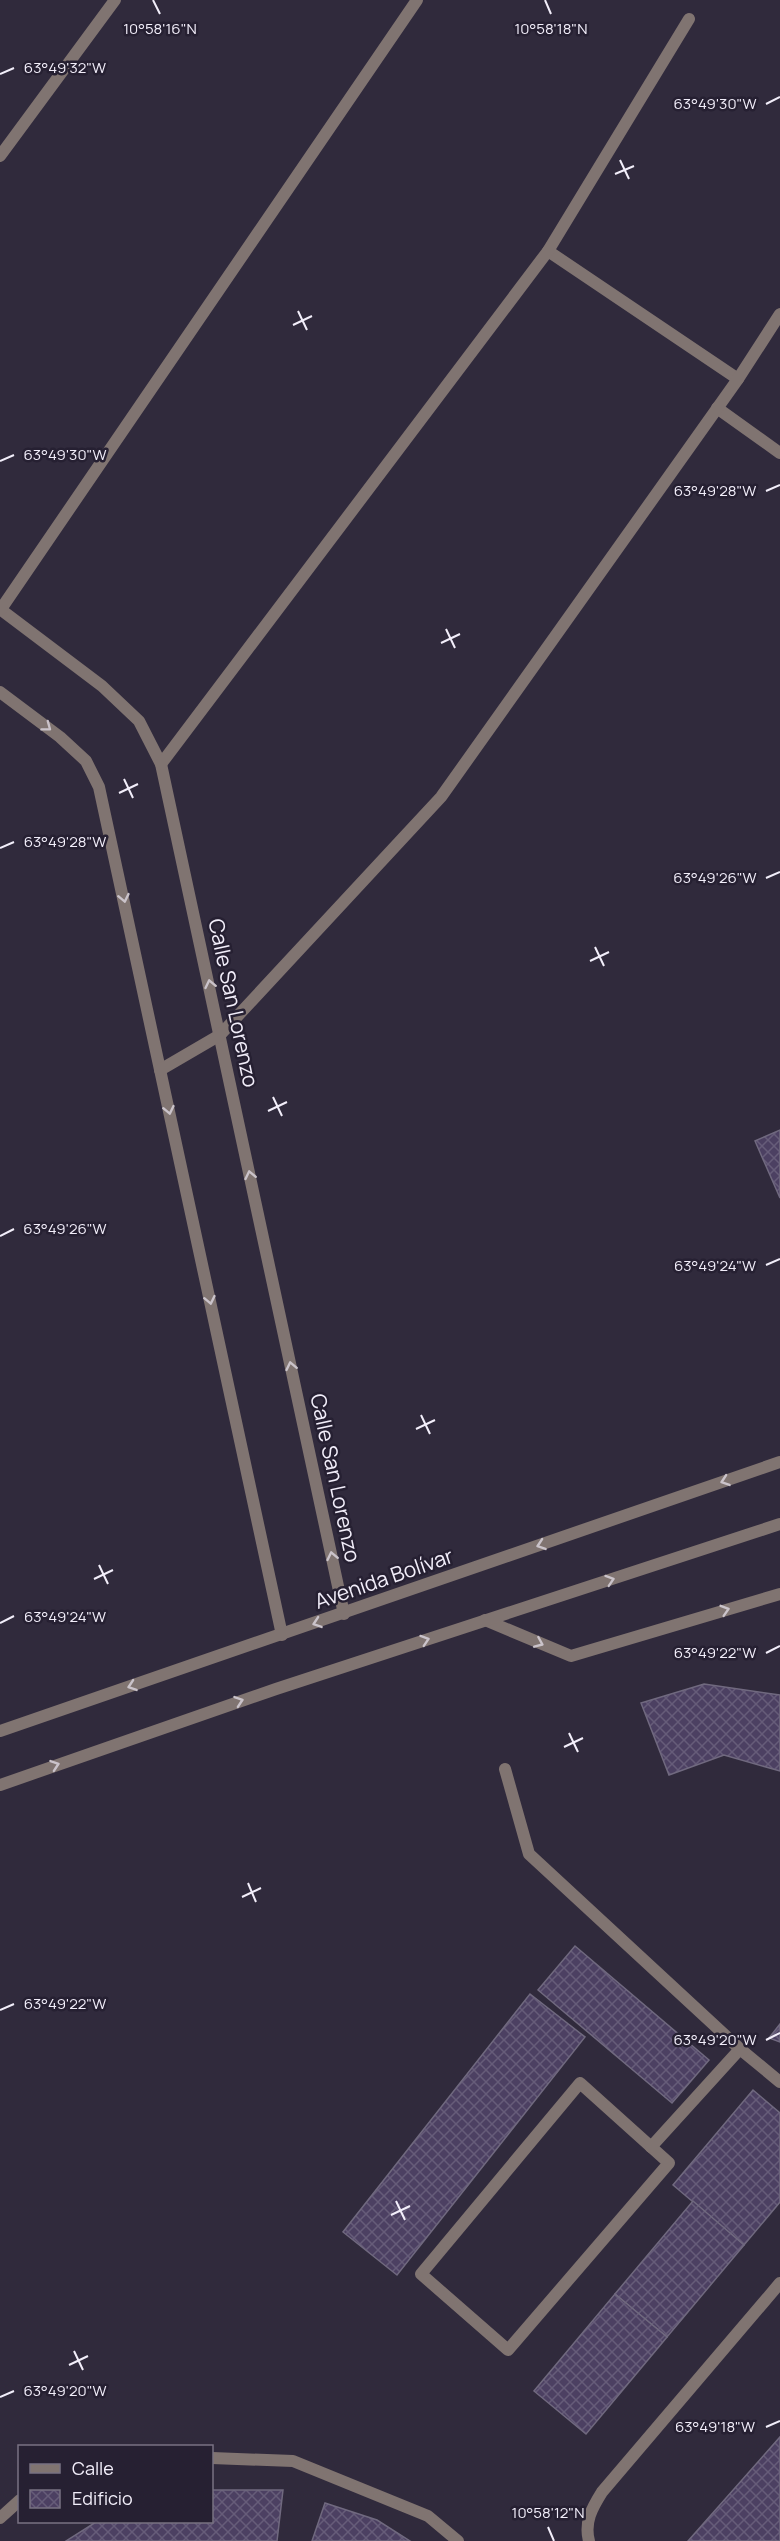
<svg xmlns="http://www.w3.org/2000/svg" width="780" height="2541" viewBox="0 0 780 2541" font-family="Manrope,sans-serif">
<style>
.building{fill:url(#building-cross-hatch);stroke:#70697f;stroke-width:1.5}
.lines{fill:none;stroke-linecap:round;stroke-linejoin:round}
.minor{stroke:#807471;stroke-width:12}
.tertiary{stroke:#807471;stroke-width:12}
.oneway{stroke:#cac3ca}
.ticks{fill:none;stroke:#f2eefa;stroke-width:2}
.labels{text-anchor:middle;stroke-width:5;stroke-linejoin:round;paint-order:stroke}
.street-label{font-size:21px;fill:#f2eefa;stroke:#262032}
.ticks-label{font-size:15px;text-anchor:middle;fill:#f2eefa;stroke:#262032;stroke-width:5;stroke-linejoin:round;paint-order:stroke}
</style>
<defs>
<pattern id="building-cross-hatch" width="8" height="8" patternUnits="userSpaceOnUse" patternTransform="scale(1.5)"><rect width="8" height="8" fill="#4c4062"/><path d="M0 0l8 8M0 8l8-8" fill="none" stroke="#665c79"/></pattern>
</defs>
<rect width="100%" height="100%" fill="#302a3c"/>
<!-- building -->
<g class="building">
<polygon points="780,1130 780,1198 755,1141"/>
<polygon points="704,1684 780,1695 780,1771 724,1755 669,1775 641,1703"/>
<polygon points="575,1946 709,2060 672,2103 538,1990"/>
<polygon points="530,1994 585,2037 397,2275 343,2232"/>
<polygon points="780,2024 780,2042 769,2038"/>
<polygon points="753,2090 780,2113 780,2202 744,2245 673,2185"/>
<polygon points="693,2201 744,2245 667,2337 615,2294"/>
<polygon points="615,2294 667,2337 586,2434 534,2391"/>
<polygon points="780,2437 780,2541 688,2541"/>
<polygon points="212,2490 283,2490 277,2541 66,2541 96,2522 212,2522"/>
<polygon points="325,2503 377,2520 410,2541 312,2541"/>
</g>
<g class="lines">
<!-- minor -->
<g class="minor">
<polyline points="0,156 115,0"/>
<polyline points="548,251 738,379"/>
<polyline points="717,408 780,453"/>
<polyline points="0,609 102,686 139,721 161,764 344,1614"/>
<polyline points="1,609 417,0"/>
<polyline points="0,692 60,737 86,761 99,787 282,1635"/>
<polyline points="161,764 548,251 689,19"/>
<polyline points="160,1070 220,1035 441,797 738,379 780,314"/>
<polyline points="485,1620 571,1656 780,1594"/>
<polyline points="505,1769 529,1854 740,2049 780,2082"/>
<polygon points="580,2083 669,2163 508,2350 421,2274"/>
<polyline points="651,2147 740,2049"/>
<polyline points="212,2458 293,2461 428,2516 458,2541"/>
<polyline points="0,2518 20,2500"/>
<path d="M 589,2541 C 584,2522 592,2508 602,2492 L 780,2283"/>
</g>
<!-- tertiary -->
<g class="tertiary">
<polyline points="0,1731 780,1462"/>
<polyline points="0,1785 276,1689 780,1524"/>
</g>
</g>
<!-- one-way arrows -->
<defs><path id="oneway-chevron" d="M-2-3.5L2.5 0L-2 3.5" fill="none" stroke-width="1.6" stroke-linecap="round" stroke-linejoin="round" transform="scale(1.5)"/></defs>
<g class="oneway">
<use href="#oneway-chevron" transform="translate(47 727) rotate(37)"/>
<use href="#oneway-chevron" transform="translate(124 898) rotate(78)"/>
<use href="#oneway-chevron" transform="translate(210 984) rotate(-102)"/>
<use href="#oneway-chevron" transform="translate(169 1110) rotate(78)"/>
<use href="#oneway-chevron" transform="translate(250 1175) rotate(-102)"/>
<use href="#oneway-chevron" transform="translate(210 1300) rotate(78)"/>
<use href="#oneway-chevron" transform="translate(291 1366) rotate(-102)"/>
<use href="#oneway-chevron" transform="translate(725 1481) rotate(161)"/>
<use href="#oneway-chevron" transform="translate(541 1545) rotate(161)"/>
<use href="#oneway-chevron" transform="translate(332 1556) rotate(-102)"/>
<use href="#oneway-chevron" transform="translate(610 1580) rotate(-18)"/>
<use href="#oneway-chevron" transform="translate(725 1610) rotate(-17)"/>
<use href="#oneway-chevron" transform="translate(317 1623) rotate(161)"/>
<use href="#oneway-chevron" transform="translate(425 1640) rotate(-18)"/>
<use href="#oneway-chevron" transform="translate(539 1643) rotate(23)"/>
<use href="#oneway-chevron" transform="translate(132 1686) rotate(161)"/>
<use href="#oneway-chevron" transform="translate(239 1701) rotate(-19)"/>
<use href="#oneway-chevron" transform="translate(55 1765) rotate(-19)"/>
</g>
<!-- ticks -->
<path class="ticks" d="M 153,0 L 160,14M 545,0 L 551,14M 0,74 L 14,68M 766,104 L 780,97M 620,160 L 629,179M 615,174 L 634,166M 298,311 L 307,330M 293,325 L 312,316M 0,461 L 14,455M 766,491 L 780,485M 446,629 L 455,648M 441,643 L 460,634M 124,779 L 133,798M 119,793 L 138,784M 0,848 L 14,842M 766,878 L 780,872M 595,947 L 604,966M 590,961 L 609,952M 273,1097 L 282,1116M 268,1111 L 287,1102M 0,1236 L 14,1229M 766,1265 L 780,1259M 421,1415 L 430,1434M 416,1429 L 435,1420M 99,1565 L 108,1584M 94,1579 L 113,1570M 0,1623 L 14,1616M 766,1653 L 780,1646M 569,1733 L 578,1752M 564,1747 L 583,1738M 248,1883 L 256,1902M 242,1897 L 261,1888M 0,2010 L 14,2004M 766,2040 L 780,2033M 396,2201 L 405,2220M 391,2215 L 410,2206M 74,2351 L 83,2370M 69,2365 L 88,2356M 0,2397 L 14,2391M 766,2427 L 780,2421M 548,2527 L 554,2541"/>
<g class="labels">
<!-- street labels -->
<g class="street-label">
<text transform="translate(233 1003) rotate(78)" y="7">Calle San Lorenzo</text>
<text transform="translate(335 1478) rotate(78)" y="7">Calle San Lorenzo</text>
<text transform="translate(384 1579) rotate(-19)" y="7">Avenida Bolívar</text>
</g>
</g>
<g class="ticks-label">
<text x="160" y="34">10°58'16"N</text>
<text x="551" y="34">10°58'18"N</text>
<text x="65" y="73">63°49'32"W</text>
<text x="715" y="109">63°49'30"W</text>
<text x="65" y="460">63°49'30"W</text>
<text x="715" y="496">63°49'28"W</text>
<text x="65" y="847">63°49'28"W</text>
<text x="715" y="883">63°49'26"W</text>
<text x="65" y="1234">63°49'26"W</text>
<text x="715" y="1271">63°49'24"W</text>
<text x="65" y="1622">63°49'24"W</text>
<text x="715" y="1658">63°49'22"W</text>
<text x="65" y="2009">63°49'22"W</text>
<text x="715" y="2045">63°49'20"W</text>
<text x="65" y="2396">63°49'20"W</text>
<text x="715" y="2432">63°49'18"W</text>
<text x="548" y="2518">10°58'12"N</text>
</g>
<!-- legend -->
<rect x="18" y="2445" width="195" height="78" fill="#262032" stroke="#787282" stroke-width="1.5"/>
<rect x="30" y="2464" width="30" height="9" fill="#807471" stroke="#787282" stroke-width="1.5"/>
<text x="72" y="2475" font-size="18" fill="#f2eefa">Calle</text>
<rect x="30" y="2490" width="30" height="18" fill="url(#building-cross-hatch)" stroke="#787282" stroke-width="1.5"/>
<text x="72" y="2505" font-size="18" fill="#f2eefa">Edificio</text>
</svg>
